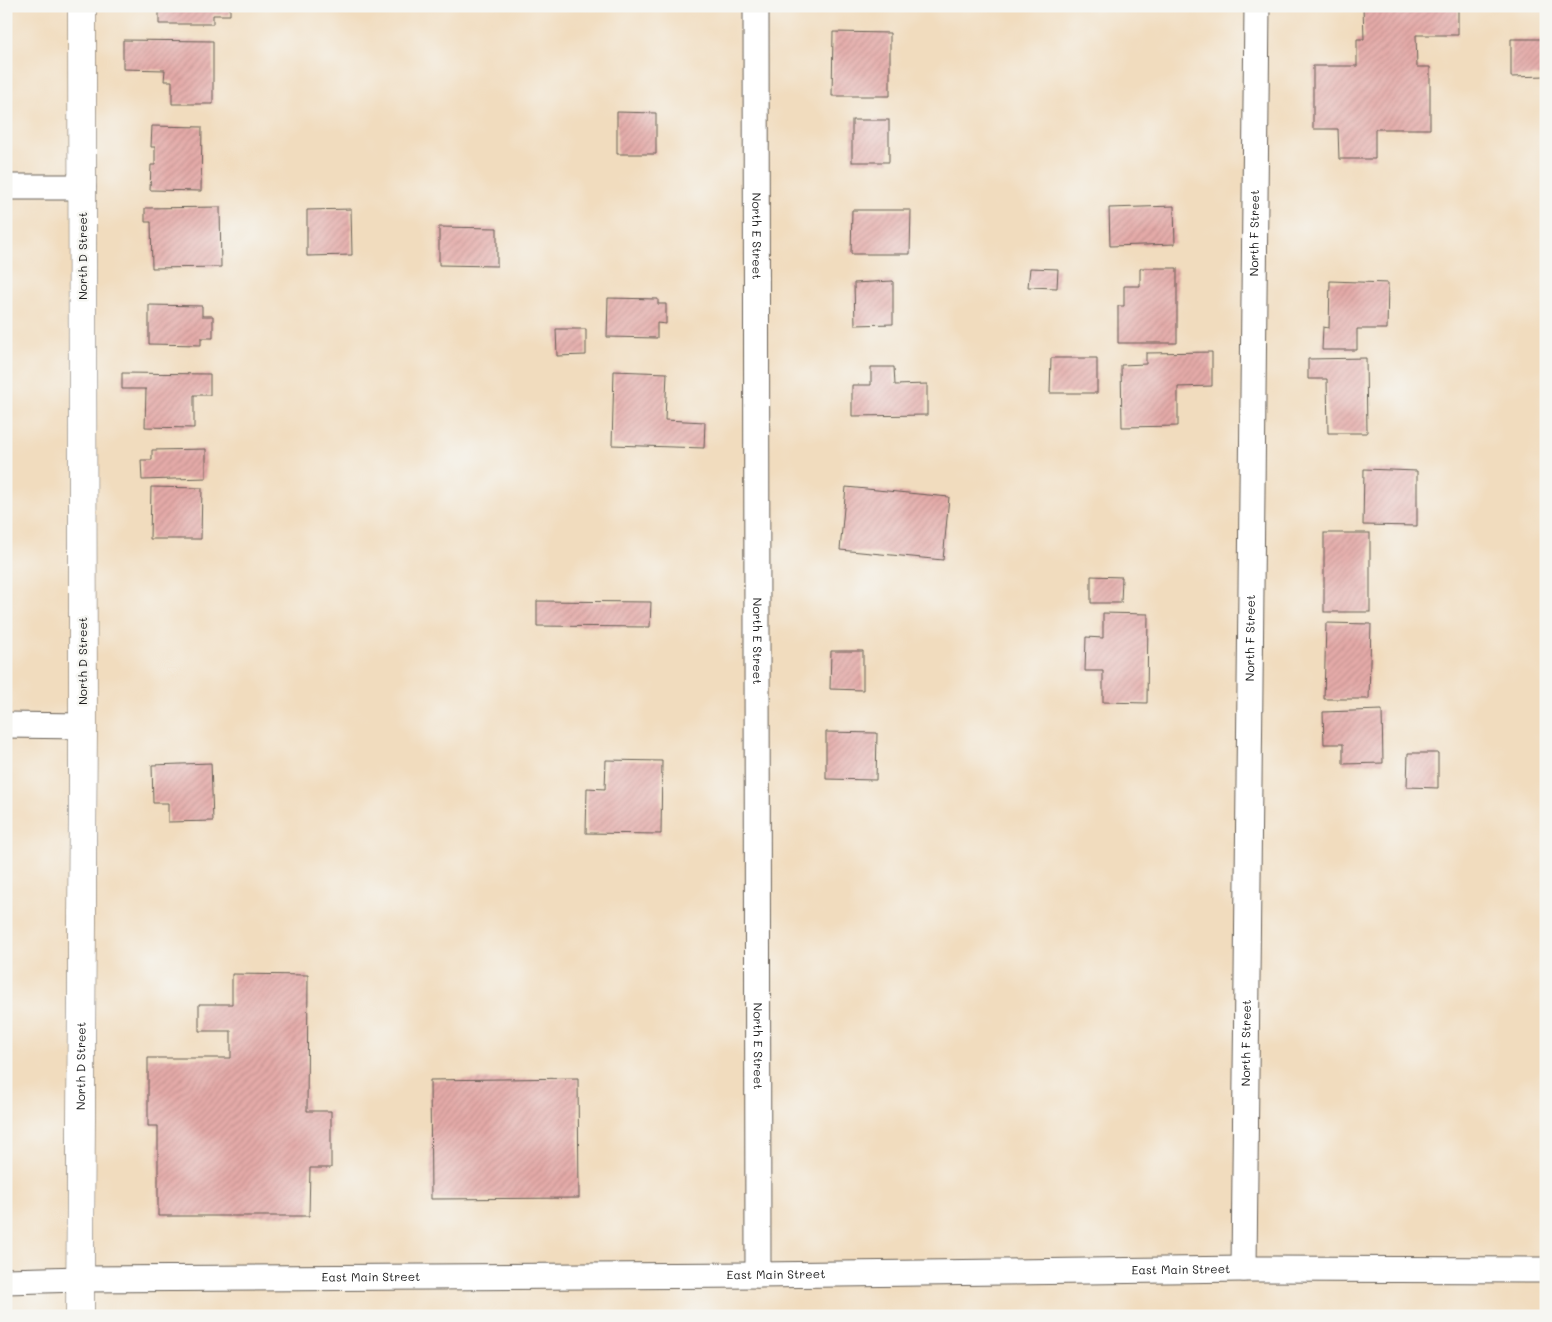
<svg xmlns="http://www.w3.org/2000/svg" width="1552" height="1322" viewBox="0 0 1552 1322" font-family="Mali,sans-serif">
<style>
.building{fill:url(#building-hatch)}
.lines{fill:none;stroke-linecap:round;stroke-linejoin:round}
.minor-casing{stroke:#675f55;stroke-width:27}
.tertiary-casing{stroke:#675f55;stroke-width:29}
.minor{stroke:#fff;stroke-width:25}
.tertiary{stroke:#fff;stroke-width:28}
.labels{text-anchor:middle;stroke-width:5;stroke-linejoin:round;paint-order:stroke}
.street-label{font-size:12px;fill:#1c1c1c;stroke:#f6f6f2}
</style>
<defs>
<pattern id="building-hatch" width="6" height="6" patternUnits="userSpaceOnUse" patternTransform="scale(1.25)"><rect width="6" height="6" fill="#e4aaa8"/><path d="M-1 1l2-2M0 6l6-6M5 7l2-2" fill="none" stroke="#c39290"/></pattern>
</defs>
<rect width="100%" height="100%" fill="#f6f6f2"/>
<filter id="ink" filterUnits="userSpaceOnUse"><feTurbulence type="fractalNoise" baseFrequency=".02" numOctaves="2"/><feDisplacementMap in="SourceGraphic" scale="10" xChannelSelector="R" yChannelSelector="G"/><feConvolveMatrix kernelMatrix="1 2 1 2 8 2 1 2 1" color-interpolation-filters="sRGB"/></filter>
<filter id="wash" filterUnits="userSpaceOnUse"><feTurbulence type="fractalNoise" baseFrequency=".0096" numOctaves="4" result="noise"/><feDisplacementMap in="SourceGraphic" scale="20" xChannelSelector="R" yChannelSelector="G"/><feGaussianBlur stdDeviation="1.12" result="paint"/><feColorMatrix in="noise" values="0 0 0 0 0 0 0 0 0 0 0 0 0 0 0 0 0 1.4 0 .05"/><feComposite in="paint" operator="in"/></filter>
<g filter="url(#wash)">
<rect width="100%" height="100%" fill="#f1dcbe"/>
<g id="blocks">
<!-- building -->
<g class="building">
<polygon points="159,6 230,6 230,15 213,15 213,24 159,24"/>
<polygon points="1363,6 1458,6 1458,35 1416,35 1417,67 1430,67 1430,129 1375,129 1375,159 1339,159 1338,129 1313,129 1313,66 1357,66 1357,39 1364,39"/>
<polygon points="833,32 890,33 890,96 832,96"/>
<polygon points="1511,39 1546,39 1546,76 1511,77"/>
<polygon points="123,40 213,41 213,104 172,104 172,81 164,81 165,70 123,69"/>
<polygon points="617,112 656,113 656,154 617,154"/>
<rect x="852" y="120" width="37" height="42"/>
<polygon points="152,126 202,127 201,191 150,190 151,165 155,165 155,147 151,147"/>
<polygon points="1174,206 1175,244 1110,246 1109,208"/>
<polygon points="220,207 221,267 152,268 151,222 145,222 145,208"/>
<polygon points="351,209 352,255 307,256 307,210"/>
<polygon points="852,210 911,210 910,254 851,254"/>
<polygon points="439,227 497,228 497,266 439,265"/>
<polygon points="1030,268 1058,269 1057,288 1028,287"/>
<polygon points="1140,268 1177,268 1177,343 1118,343 1118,306 1124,306 1124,286 1140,286"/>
<polygon points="893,281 893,324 855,325 854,283"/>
<polygon points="1330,281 1388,283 1387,329 1357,329 1357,350 1322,350 1323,327 1329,328"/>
<polygon points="608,298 658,299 658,304 666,304 666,324 657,323 657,338 607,337"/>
<polygon points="149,305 202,306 202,316 213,316 213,338 201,338 201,345 149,344"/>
<polygon points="556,329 586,329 586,355 557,356"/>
<polygon points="1212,352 1212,386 1178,387 1178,426 1122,427 1121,365 1146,364 1146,353"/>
<polygon points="1051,358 1097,358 1097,393 1050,393"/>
<polygon points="1366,358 1367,433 1328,433 1327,379 1308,379 1308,359"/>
<polygon points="871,367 894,367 895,385 927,384 927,415 852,416 852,385 871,385"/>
<polygon points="614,371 667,373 665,420 705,422 704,448 612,445"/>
<polygon points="122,373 210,374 210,395 194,395 194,428 145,427 146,389 122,389"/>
<rect x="6" y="386" width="4" height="22"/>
<polygon points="206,449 206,478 142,480 141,460 152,460 152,450"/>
<polygon points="1364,469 1417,471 1417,526 1363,525"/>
<polygon points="151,487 202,488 201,539 150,539"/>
<polygon points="846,487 949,497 943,560 840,550"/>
<rect x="1324" y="533" width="46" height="79"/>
<polygon points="1091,576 1122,577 1121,603 1091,603"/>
<polygon points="537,601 651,602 650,627 537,626"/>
<polygon points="1103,613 1148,614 1147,703 1103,702 1103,671 1085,671 1086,637 1103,638"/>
<polygon points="1326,623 1371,624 1369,699 1324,699"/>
<polygon points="831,651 863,651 863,690 830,689"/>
<polygon points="1382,710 1383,763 1343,764 1343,744 1324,744 1323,712"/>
<polygon points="826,732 877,733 876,780 826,779"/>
<polygon points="1408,753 1438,753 1438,788 1407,787"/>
<polygon points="606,760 662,761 661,834 586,833 587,788 605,789"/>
<polygon points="211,763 213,821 168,822 168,803 153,803 152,765"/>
<polygon points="232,974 308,975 307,1111 331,1111 331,1168 310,1168 309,1216 158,1216 158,1126 148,1126 148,1058 231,1058 231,1031 199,1031 199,1004 232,1004"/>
<polygon points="578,1078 579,1198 431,1199 430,1080"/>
</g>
</g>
</g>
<g filter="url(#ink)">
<use href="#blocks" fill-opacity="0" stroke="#675f55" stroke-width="1"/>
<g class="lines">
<defs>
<g id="minor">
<path id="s1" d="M 756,6 L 758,1275"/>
<polyline points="6,187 83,187"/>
<polyline points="6,725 83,726"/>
<path id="s2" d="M 1244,1269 L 1257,6"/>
<path id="s3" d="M 6,1281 L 81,1279 L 758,1275 L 1244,1269 L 1546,1270"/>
</g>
<g id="tertiary">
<path id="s4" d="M 80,1316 L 83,726 L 82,6"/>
</g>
</defs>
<!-- minor casing -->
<use href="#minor" class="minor-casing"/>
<!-- tertiary casing -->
<use href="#tertiary" class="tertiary-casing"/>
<!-- minor -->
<use href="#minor" class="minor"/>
<!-- tertiary -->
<use href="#tertiary" class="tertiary"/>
</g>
</g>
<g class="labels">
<!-- street labels -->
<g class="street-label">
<text dy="4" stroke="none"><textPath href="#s2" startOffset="1036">North F Street</textPath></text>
<text dy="4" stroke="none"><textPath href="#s1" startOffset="230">North E Street</textPath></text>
<text transform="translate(83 256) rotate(-90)" y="4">North D Street</text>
<text dy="4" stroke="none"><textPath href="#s2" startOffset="631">North F Street</textPath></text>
<text dy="4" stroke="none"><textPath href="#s1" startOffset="635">North E Street</textPath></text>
<text transform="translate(83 661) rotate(-90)" y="4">North D Street</text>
<text dy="4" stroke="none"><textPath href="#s2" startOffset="226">North F Street</textPath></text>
<text dy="4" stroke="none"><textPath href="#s1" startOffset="1040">North E Street</textPath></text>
<text dy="4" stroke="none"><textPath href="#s4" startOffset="250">North D Street</textPath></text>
<text dy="4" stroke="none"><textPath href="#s3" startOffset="1175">East Main Street</textPath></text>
<text dy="4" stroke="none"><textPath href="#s3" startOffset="770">East Main Street</textPath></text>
<text dy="4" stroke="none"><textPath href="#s3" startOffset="365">East Main Street</textPath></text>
</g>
</g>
<!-- margin -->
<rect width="1552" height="1322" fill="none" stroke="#f6f6f2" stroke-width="25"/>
</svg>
